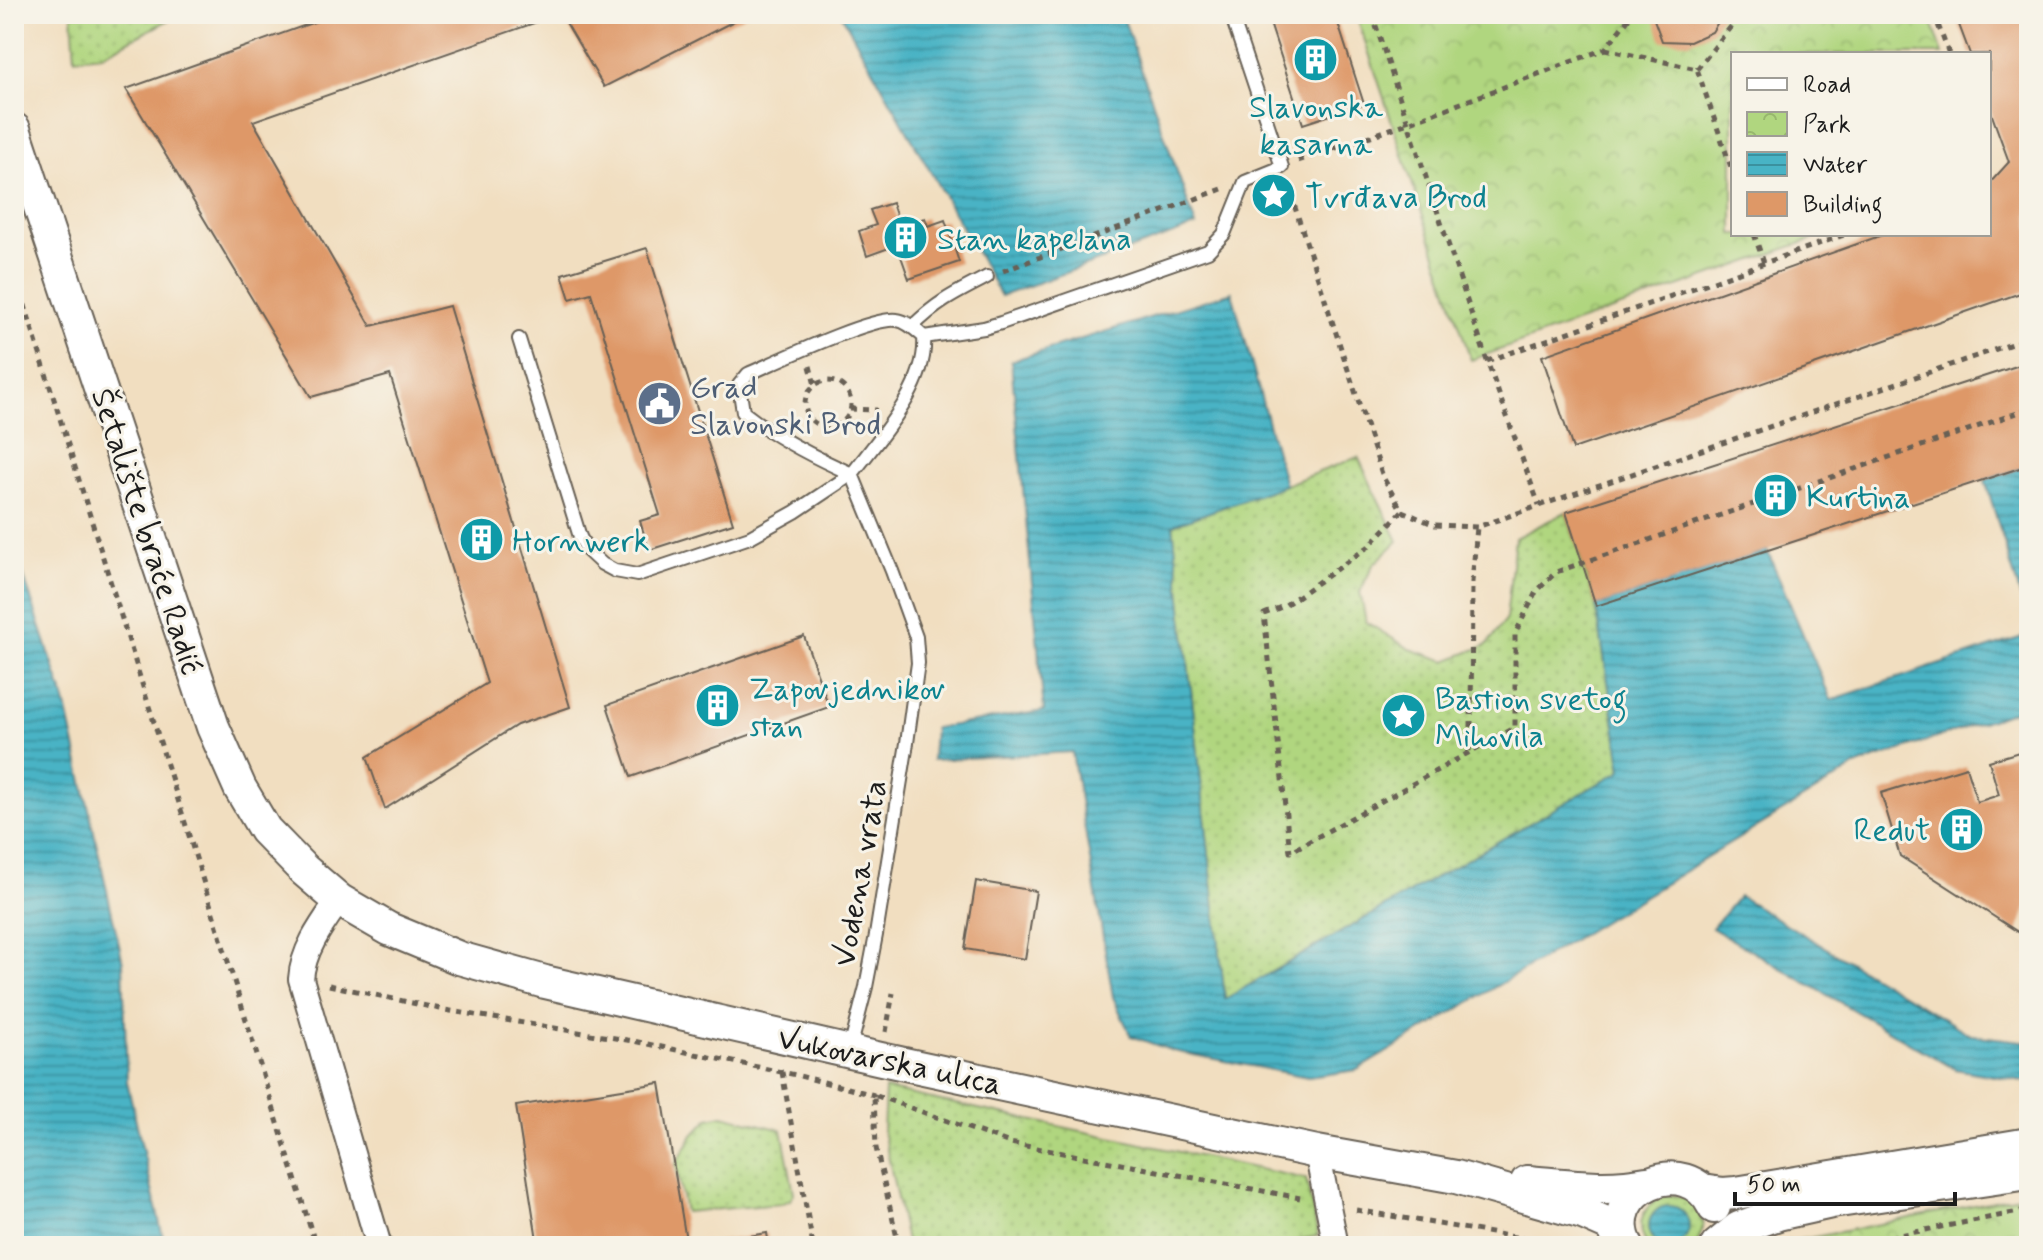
<svg xmlns="http://www.w3.org/2000/svg" width="2043" height="1260" viewBox="0 0 2043 1260" font-family="Mynerve,sans-serif">
<style>
.grass{fill:url(#grass-dots);stroke:#66794e;stroke-width:2}
.park{fill:url(#park-crowns);stroke:#66794e;stroke-width:2}
.water{fill:url(#water-rules);stroke:#326870;stroke-width:2}
.building{fill:#de9867}
.lines{fill:none;stroke-linecap:round;stroke-linejoin:round}
.lane-casing{stroke:#676055;stroke-width:16}
.street-casing{stroke:#676055;stroke-width:28}
.secondary-casing{stroke:#676055;stroke-width:36}
.path{stroke:#676055;stroke-width:5;stroke-dasharray:6 6;stroke-linecap:butt}
.lane{stroke:#fff;stroke-width:12}
.street{stroke:#fff;stroke-width:24}
.secondary{stroke:#fff;stroke-width:32}
.labels{text-anchor:middle;stroke-width:6;stroke-linejoin:round;paint-order:stroke}
.culture-label{font-size:32px;fill:#0d838f;stroke:#f7f3e8;text-anchor:start}
.service-label{font-size:32px;fill:#4e5e75;stroke:#f7f3e8;text-anchor:start}
.street-label{font-size:32px;fill:#1c1c1c;stroke:#f7f3e8}
</style>
<defs>
<pattern id="grass-dots" width="8" height="8" patternUnits="userSpaceOnUse" patternTransform="scale(2)"><rect width="8" height="8" fill="#b0d67f"/><path d="M2 2h.1M6 6h.1" fill="none" stroke="#97b76d" stroke-width="1.8" stroke-linecap="round"/></pattern>
<pattern id="park-crowns" width="20" height="18" patternUnits="userSpaceOnUse" patternTransform="scale(2)"><rect width="20" height="18" fill="#b0d67f"/><path d="M2 6a3 3 0 1 1 6 0M12 15a3 3 0 1 1 6 0" fill="none" stroke="#97b76d"/></pattern>
<pattern id="water-rules" width="6" height="5" patternUnits="userSpaceOnUse" patternTransform="scale(2)"><rect width="6" height="5" fill="#48b3c5"/><path d="M0 2.5h6" fill="none" stroke="#3b919f"/></pattern>
</defs>
<rect width="100%" height="100%" fill="#f7f3e8"/>
<filter id="ink" filterUnits="userSpaceOnUse"><feTurbulence type="fractalNoise" baseFrequency=".0125" numOctaves="2"/><feDisplacementMap in="SourceGraphic" scale="16" xChannelSelector="R" yChannelSelector="G"/><feConvolveMatrix kernelMatrix="1 2 1 2 8 2 1 2 1" color-interpolation-filters="sRGB"/></filter>
<filter id="wash" filterUnits="userSpaceOnUse"><feTurbulence type="fractalNoise" baseFrequency=".006" numOctaves="4" result="noise"/><feDisplacementMap in="SourceGraphic" scale="32" xChannelSelector="R" yChannelSelector="G"/><feGaussianBlur stdDeviation="1.8" result="paint"/><feColorMatrix in="noise" values="0 0 0 0 0 0 0 0 0 0 0 0 0 0 0 0 0 1.4 0 .05"/><feComposite in="paint" operator="in"/></filter>
<g filter="url(#wash)">
<rect width="100%" height="100%" fill="#f1dec0"/>
<!-- grass -->
<g class="grass">
<polygon points="72,14 180,14 102,55 75,58"/>
<polygon points="1358,457 1398,541 1373,565 1360,592 1366,622 1410,649 1446,661 1487,645 1506,619 1515,538 1566,512 1596,606 1622,770 1225,999 1173,525 1285,485"/>
<polygon points="885,1089 1306,1179 1318,1236 1298,1240 1299,1246 907,1246 883,1131"/>
<polygon points="723,1115 782,1130 794,1193 790,1200 781,1204 685,1212 676,1164 693,1135 709,1118"/>
<path d="M 1668,1195 C 1698,1196 1712,1220 1695,1246 L 1648,1246 C 1633,1224 1644,1202 1668,1195 Z"/>
</g>
<!-- park -->
<g class="park">
<polygon points="1356,14 1929,14 1943,54 1733,54 1733,234 1827,234 1471,360"/>
<polygon points="2029,1194 2029,1246 1774,1246 1779,1243 1805,1239"/>
</g>
<!-- water -->
<g class="water">
<polygon points="841,14 1122,14 1196,226 1001,296"/>
<polygon points="1232,292 1285,485 1173,525 1225,999 1622,770 1596,606 1767,550 1831,700 2029,635 2029,706 1860,764 1535,963 1357,1070 1308,1077 1173,1051 1131,1036 1113,997 1072,752 932,760 934,728 1044,711 1011,361"/>
<polygon points="2029,465 2029,624 1985,480"/>
<polygon points="14,547 65,701 123,963 127,1082 165,1246 14,1246"/>
<polygon points="1739,896 1971,1035 2029,1042 2029,1082 1955,1069 1712,928"/>
<circle cx="1669" cy="1226" r="20"/>
</g>
<g id="blocks">
<!-- building -->
<g class="building">
<polygon points="337,14 560,14 253,121 371,326 449,306 570,707 517,725 385,809 367,757 487,683 390,375 311,397 126,89"/>
<polygon points="561,14 748,14 604,87"/>
<polygon points="1267,14 1335,14 1364,104 1303,124"/>
<polygon points="1652,14 1723,14 1712,32 1690,42 1662,41"/>
<polygon points="1955,14 2029,14 2029,290 1573,449 1542,356 1885,234 1989,234 1989,184 2009,162 1989,107 1989,54 1970,54"/>
<polygon points="892,203 900,227 925,218 928,226 945,220 959,262 909,279 897,245 867,256 859,231 876,225 870,210"/>
<polygon points="647,248 733,523 649,550 640,521 660,515 591,293 570,299 562,274"/>
<polygon points="2029,362 2029,465 1596,606 1566,512"/>
<polygon points="804,636 829,707 631,777 607,705"/>
<polygon points="2029,749 2029,901 2018,932 1900,856 1881,793 1966,767 1977,802 1999,795 1989,761"/>
<polygon points="976,881 1036,891 1025,959 965,949"/>
<polygon points="660,1083 687,1246 538,1246 516,1106"/>
<polygon points="767,1233 769,1246 709,1246 709,1243"/>
</g>
</g>
</g>
<g filter="url(#ink)">
<use href="#blocks" fill-opacity="0" stroke="#676055" stroke-width="2"/>
<g class="lines">
<defs>
<g id="lane">
<path d="M 912,327 C 937,302 956,293 987,277"/>
<path d="M 924,337 C 928,386 880,437 852,474 C 813,457 776,438 743,412 L 739,385 L 748,374 C 776,362 872,316 897,320 C 907,321 917,331 924,337 L 984,328 L 1001,323 L 1208,251 L 1224,234 L 1245,182 L 1282,167 L 1231,14"/>
<polyline points="519,339 580,537 587,550 602,564 615,571 637,575 750,537 795,512 852,474 892,571 916,637 918,663 907,743 876,935 866,987 850,1049"/>
</g>
<g id="street">
<path d="M 339,900 C 323,923 303,949 301,979 L 379,1246"/>
<polyline points="1317,1152 1336,1246"/>
</g>
<g id="secondary">
<polyline points="14,129 213,727 240,788 265,830 304,870 339,900 389,929 459,958 545,982 881,1059 1317,1152 1456,1177 1583,1213 1608,1224 1624,1240"/>
<path d="M 1527,1182 C 1567,1185 1607,1191 1647,1183"/>
<polyline points="1703,1191 1723,1194 1736,1193 2029,1144"/>
<path d="M 1627,1246 C 1599,1190 1686,1148 1714,1207"/>
<polyline points="1717,1246 1739,1228 1778,1214 1832,1202 2029,1173"/>
</g>
</defs>
<!-- lane casing -->
<use href="#lane" class="lane-casing"/>
<!-- street casing -->
<use href="#street" class="street-casing"/>
<!-- secondary casing -->
<use href="#secondary" class="secondary-casing"/>
<!-- path -->
<g class="path">
<polyline points="1372,14 1487,361 1539,505"/>
<polyline points="1934,14 1949,54"/>
<polyline points="1605,49 1697,69 1733,173"/>
<polyline points="1697,69 1741,14"/>
<polyline points="1298,161 1408,123 1605,49 1632,14"/>
<polyline points="1287,183 1383,477 1402,511 1435,525 1477,527 2029,338"/>
<polyline points="1754,234 1764,263"/>
<polyline points="14,270 316,1246"/>
<polyline points="1003,271 1222,189"/>
<polyline points="1487,361 1847,234"/>
<polyline points="810,366 815,385"/>
<circle cx="828" cy="404" r="23"/>
<polyline points="850,409 877,410"/>
<polyline points="1402,511 1368,547 1284,606 1264,614 1290,852 1515,727 1515,634 1536,592 1556,572 2029,409"/>
<polyline points="1469,751 1471,727 1472,582 1477,527"/>
<polyline points="329,985 445,1010 633,1041 796,1075 874,1095 875,1093"/>
<polyline points="886,1032 893,993"/>
<polyline points="782,1072 813,1246"/>
<polyline points="1356,1210 1550,1243 1555,1246"/>
<polyline points="899,1246 876,1148 874,1095 1010,1143 1300,1198"/>
<polyline points="1843,1246 2029,1210"/>
</g>
<!-- lane -->
<use href="#lane" class="lane"/>
<!-- street -->
<use href="#street" class="street"/>
<!-- secondary -->
<use href="#secondary" class="secondary"/>
</g>
</g>
<!-- icons -->
<defs>
<symbol id="building-disc" viewBox="-11 -11 22 22"><circle r="9.5" fill="#0f9aa8" stroke="#f7f3e8"/><path d="M-4-6H4V6H1V3H-1V6H-4ZM-2.5-4.3h1.7v1.8h-1.7ZM.8-4.3h1.7v1.8H.8ZM-2.5-1h1.7V.8h-1.7ZM.8-1h1.7V.8H.8Z" fill="#fff"/></symbol>
<symbol id="sight-disc" viewBox="-11 -11 22 22"><circle r="9.5" fill="#0f9aa8" stroke="#f7f3e8"/><path d="M0-6L1.8-2.2L6-1.7L2.9 1.2L3.7 5.4L0 3.3L-3.7 5.4L-2.9 1.2L-6-1.7L-1.8-2.2Z" fill="#fff"/></symbol>
<symbol id="civic-disc" viewBox="-11 -11 22 22"><circle r="9.5" fill="#5c6f8a" stroke="#f7f3e8"/><path d="M-.6-6.5H3V-4.5H.6V-3L4-1V1h2V6H-6V1h2V-1L-.6-3ZM-1.2 2.5V6h2.4V2.5Z" fill="#fff"/></symbol>
</defs>
<g fill-rule="evenodd">
<use href="#building-disc" x="1290" y="34" width="51" height="51"/>
<use href="#sight-disc" x="1248" y="170" width="51" height="51"/>
<use href="#building-disc" x="880" y="212" width="51" height="51"/>
<use href="#civic-disc" x="634" y="378" width="51" height="51"/>
<use href="#building-disc" x="1750" y="470" width="51" height="51"/>
<use href="#building-disc" x="456" y="514" width="51" height="51"/>
<use href="#building-disc" x="692" y="680" width="51" height="51"/>
<use href="#sight-disc" x="1378" y="690" width="51" height="51"/>
<use href="#building-disc" x="1936" y="804" width="51" height="51"/>
</g>
<g class="labels">
<!-- culture labels -->
<g class="culture-label">
<text x="1316" y="117" text-anchor="middle">Slavonska<tspan x="1316" dy="37">kasarna</tspan></text>
<text x="1305" y="207">Tvrđava Brod</text>
<text x="937" y="249">Stan kapelana</text>
<text x="1806" y="507">Kurtina</text>
<text x="512" y="551">Hornwerk</text>
<text x="749" y="699">Zapovjednikov<tspan x="749" dy="37">stan</tspan></text>
<text x="1435" y="709">Bastion svetog<tspan x="1435" dy="37">Mihovila</tspan></text>
<text x="1930" y="840" text-anchor="end">Redut</text>
</g>
<!-- service labels -->
<g class="service-label">
<text x="690" y="397">Grad<tspan x="690" dy="37">Slavonski Brod</tspan></text>
</g>
<!-- street labels -->
<g class="street-label">
<text transform="translate(148 531) rotate(72)" y="11">Šetalište braće Radić</text>
<text transform="translate(859 873) rotate(-80)" y="11">Vodena vrata</text>
<text transform="translate(890 1060) rotate(12)" y="11">Vukovarska ulica</text>
</g>
</g>
<!-- margin -->
<rect width="2043" height="1260" fill="none" stroke="#f7f3e8" stroke-width="48"/>
<!-- legend -->
<rect x="1731" y="52" width="260" height="184" fill="#f7f3e8" stroke="#9f9d96" stroke-width="2"/>
<rect x="1747" y="78" width="40" height="12" fill="#ffffff" stroke="#9f9d96" stroke-width="2"/>
<text x="1803" y="92" font-size="24" fill="#1c1c1c">Road</text>
<rect x="1747" y="112" width="40" height="24" fill="url(#park-crowns)" stroke="#9f9d96" stroke-width="2"/>
<text x="1803" y="132" font-size="24" fill="#1c1c1c">Park</text>
<rect x="1747" y="152" width="40" height="24" fill="url(#water-rules)" stroke="#9f9d96" stroke-width="2"/>
<text x="1803" y="172" font-size="24" fill="#1c1c1c">Water</text>
<rect x="1747" y="192" width="40" height="24" fill="#de9867" stroke="#9f9d96" stroke-width="2"/>
<text x="1803" y="212" font-size="24" fill="#1c1c1c">Building</text>
<!-- scale -->
<path d="M1735 1192v12h220v-12" fill="none" stroke="#1c1c1c" stroke-width="4"/>
<text x="1747" y="1192" font-size="24" fill="#1c1c1c" stroke="#f7f3e8" stroke-width="6" paint-order="stroke">50 m</text>
</svg>
